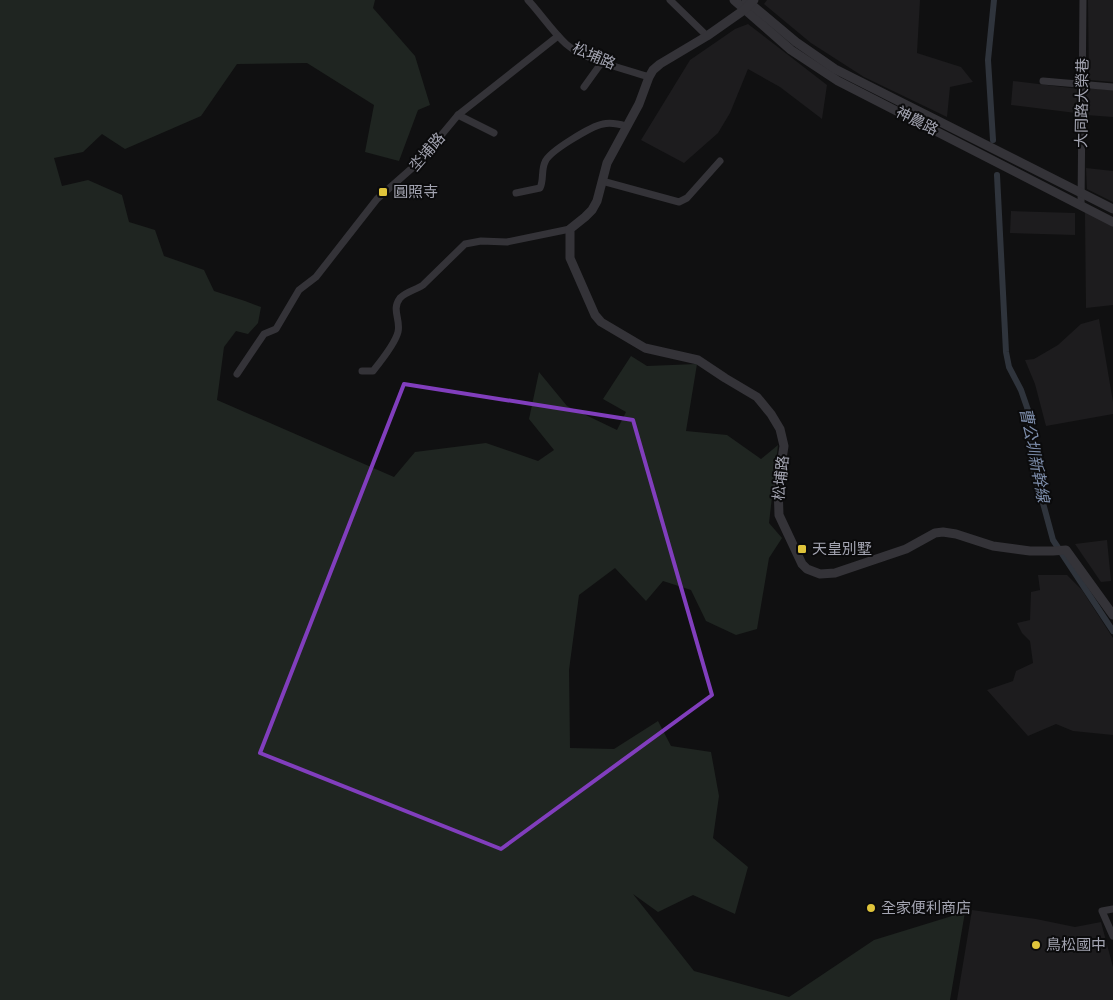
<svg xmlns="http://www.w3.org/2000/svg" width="1113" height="1000" viewBox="0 0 1113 1000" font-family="Raleway,'Noto Sans TC',sans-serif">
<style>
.built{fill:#1d1c1e}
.green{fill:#1f2521}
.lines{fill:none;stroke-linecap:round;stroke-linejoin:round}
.canal{stroke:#2f343c;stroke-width:6}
.minor{stroke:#343338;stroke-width:7}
.tertiary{stroke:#343338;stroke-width:9}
.marked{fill:none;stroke:#813ebd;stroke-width:4;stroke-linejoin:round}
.poi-dot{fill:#dfc43b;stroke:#0b0b0c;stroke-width:2}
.labels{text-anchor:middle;stroke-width:4;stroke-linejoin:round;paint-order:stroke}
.street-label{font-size:15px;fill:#a3a4b1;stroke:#0b0b0c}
.poi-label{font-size:15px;fill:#a3a4b1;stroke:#0b0b0c;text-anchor:start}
.water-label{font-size:16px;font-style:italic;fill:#7c8ca9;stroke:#0b0b0c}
</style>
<rect width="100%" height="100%" fill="#101011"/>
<!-- built -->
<g class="built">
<polygon points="767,0 920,0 917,53 961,67 973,82 950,87 947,117 864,77 811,43 764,4"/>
<polygon points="1088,0 1113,0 1113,82 1089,80"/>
<polygon points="748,24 827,85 822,119 780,87 748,69 730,113 718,133 684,163 641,140 690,60 735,29"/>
<polygon points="1013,81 1079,89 1076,113 1011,105"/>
<polygon points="1085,88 1113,90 1113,117 1086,115"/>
<polygon points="1086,168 1113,171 1113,202 1087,189"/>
<polygon points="1011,211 1075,213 1075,235 1010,233"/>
<polygon points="1085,211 1113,225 1113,305 1086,308"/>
<polygon points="1099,319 1113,402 1113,414 1046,426 1035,384 1025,360 1034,359 1058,345 1081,324"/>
<polygon points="1107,540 1111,581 1101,582 1075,544"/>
<polygon points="1038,575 1067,575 1082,590 1113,638 1113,735 1073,731 1056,724 1028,736 987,690 1013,681 1016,671 1033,663 1030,641 1022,633 1017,623 1030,620 1031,592 1040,590"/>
<polygon points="972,910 1036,919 1075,927 1101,922 1113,967 1113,1000 957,1000"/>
</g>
<!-- green -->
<polygon class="green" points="0,0 375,0 373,8 415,56 430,105 418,110 399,161 365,152 374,105 307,63 237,64 201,116 125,149 102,134 83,152 54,158 62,186 88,180 122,195 129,222 155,230 164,256 204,270 214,291 245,301 261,307 258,323 248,334 236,331 224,347 217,400 394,477 415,452 486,443 538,461 554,450 529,419 539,372 567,406 617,430 626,412 603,399 631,356 647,366 697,364 686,431 727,435 761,459 778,445 769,523 782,538 769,558 757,629 736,635 706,621 691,590 663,581 646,601 615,568 579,595 569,670 570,748 614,749 658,721 671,746 711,752 719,796 713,838 748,867 735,914 693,895 658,912 633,894 694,971 789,997 874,940 965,912 950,1000 0,1000"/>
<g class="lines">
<!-- canal -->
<g class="canal">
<polyline points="993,140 988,60 994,0"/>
<polyline points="997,175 1006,352 1009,367 1021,390 1029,413 1033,466 1053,540 1113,631"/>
</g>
<!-- minor -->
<g class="minor">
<path d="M 528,0 C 541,14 552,31 566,44 C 584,60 626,69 649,77"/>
<polyline points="670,0 707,36"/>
<polyline points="1043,81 1113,87"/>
<polyline points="584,87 602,62"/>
<polyline points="458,115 494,133"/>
<polyline points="602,181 679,202 687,198 720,161"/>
<path d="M 516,193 L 540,188 C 544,180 541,170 545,162 C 549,151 592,126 603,124 C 611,122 619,124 626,126"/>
<polyline points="1081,206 1083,0"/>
<path d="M 362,371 L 373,371 C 381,361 395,344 398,332 C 401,319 391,310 400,298 C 407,291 416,290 423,285 L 465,244 L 481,241 L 507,242 L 570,229"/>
<polyline points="237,374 264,334 276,329 299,290 316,277 377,199 419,162 458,115 558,36"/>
<polyline points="1113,909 1102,911 1113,936"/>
</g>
<!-- tertiary -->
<g class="tertiary">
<polyline points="734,0 791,50 838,81 1113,222"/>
<polyline points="746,0 796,42 835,69 1113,209"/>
<polyline points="754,0 744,10 707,36 660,64 653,70 649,77 639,104 607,163 597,201 592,210 585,217 570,229 570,258 595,315 601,322 645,348 698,360 725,378 757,397 771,414 780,429 784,446 778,485 779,515 802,564 807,569 820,574 835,573 906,549 935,533 943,532 956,534 993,546 1030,551 1053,551 1066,550 1113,615"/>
</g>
</g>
<!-- marked area -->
<path class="marked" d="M 404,384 L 633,420 L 712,695 L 501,849 L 260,753 Z"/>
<!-- markers -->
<g class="poi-dot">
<rect x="378" y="187" width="10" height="10" rx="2.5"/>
<rect x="797" y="544" width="10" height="10" rx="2.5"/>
<circle cx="871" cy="908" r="5"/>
<circle cx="1036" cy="945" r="5"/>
</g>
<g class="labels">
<!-- street labels -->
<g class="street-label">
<text transform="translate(594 56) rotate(23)" y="5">松埔路</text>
<text transform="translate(1082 103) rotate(-89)" y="5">大同路大榮巷</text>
<text transform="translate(917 121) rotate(27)" y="5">神農路</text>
<text transform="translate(427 152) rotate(-49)" y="5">坔埔路</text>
<text transform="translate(781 478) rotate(-84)" y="5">松埔路</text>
</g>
<!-- poi labels -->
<g class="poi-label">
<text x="393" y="197">圓照寺</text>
<text x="812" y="554">天皇別墅</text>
<text x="881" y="913">全家便利商店</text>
<text x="1046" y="950">鳥松國中</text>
</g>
<!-- water labels -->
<g class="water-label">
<text transform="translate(1035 455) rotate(79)" y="6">曹公圳新幹線</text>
</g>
</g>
</svg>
